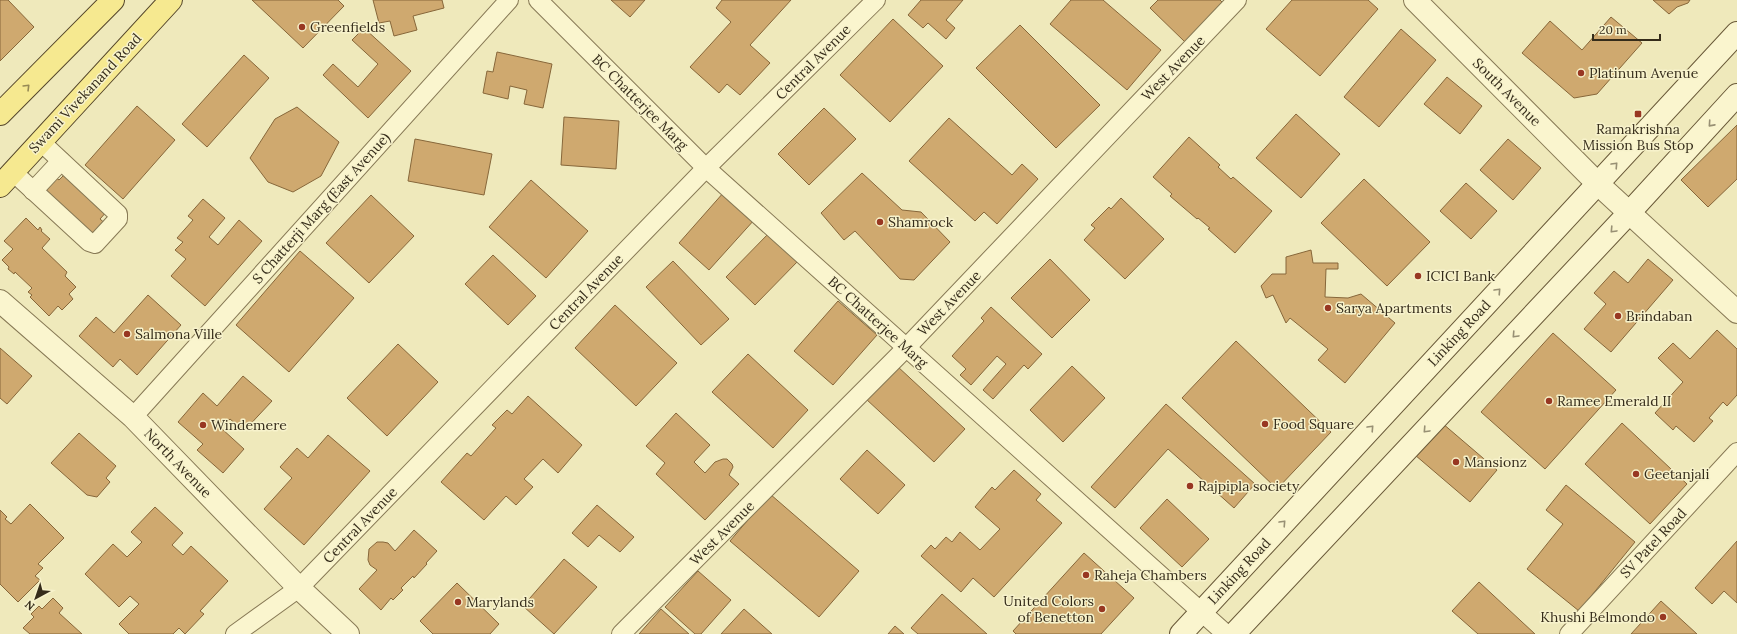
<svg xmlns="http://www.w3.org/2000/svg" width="1737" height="634" viewBox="0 0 1737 634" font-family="Lora,serif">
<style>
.building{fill:#cfa96f;stroke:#87673a}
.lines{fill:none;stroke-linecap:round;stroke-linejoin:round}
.minor-casing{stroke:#877955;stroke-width:20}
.tertiary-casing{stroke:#877955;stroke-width:24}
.secondary-casing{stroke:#695938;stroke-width:24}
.primary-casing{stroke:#54452a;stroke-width:24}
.minor{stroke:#faf5ce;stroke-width:18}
.tertiary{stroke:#faf5ce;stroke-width:22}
.secondary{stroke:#faf5ce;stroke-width:22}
.primary{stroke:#f6e990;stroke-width:22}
.oneway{stroke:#968a55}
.oneway2{stroke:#989074}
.poi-dot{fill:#983722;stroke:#f7f2cb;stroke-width:1.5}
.labels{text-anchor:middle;stroke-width:3;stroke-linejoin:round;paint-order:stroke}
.poi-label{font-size:14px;fill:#352c1a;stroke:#f7f2cb;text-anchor:start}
.street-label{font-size:14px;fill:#352c1a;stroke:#f7f2cb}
</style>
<rect width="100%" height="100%" fill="#efe9bb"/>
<!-- building -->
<g class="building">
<polygon points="0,0 8,0 34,27 0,61"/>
<polygon points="252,0 338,0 344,6 303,48"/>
<polygon points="373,0 442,0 444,8 413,16 417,30 394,36 390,21 379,23"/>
<polygon points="611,0 645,0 630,17"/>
<polygon points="722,0 791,0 750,45 770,63 740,95 727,84 719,93 690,67 731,22 716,8"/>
<polygon points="921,0 963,0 946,20 955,28 946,39 928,23 923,28 908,15"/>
<polygon points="1071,0 1103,0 1161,50 1127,90 1050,24"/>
<polygon points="1158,0 1220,0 1223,3 1185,42 1150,8"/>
<polygon points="1292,0 1368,0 1378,9 1320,76 1266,29"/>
<polygon points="1653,0 1690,0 1688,3 1677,7 1669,14"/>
<polygon points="1611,17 1642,43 1597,94 1574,98 1522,53 1550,21 1582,50"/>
<polygon points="893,19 943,66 890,122 840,75"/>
<polygon points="1020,25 1100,105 1056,148 976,68"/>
<polygon points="364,28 411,71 368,118 323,75 333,64 358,87 378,64 352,40"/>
<polygon points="1401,29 1436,60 1379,127 1344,97"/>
<polygon points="497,52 552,64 543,108 524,104 527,90 510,86 508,99 483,93 487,71 493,72"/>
<polygon points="244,55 269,78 207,147 182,124"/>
<polygon points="1447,77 1482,106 1460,134 1424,104"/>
<polygon points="137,106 175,140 123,199 85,165"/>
<polygon points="297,107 339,142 321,176 293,192 268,182 250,158 275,119"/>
<polygon points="824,108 856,139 809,185 778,154"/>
<polygon points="1296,114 1340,154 1301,198 1256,158"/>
<polygon points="564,117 619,121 616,169 561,165"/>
<polygon points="949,118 1012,175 1022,164 1038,179 997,224 984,212 975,221 909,161"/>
<polygon points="1737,125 1737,179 1708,207 1681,180"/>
<polygon points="1189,137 1220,165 1218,167 1231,179 1233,177 1272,211 1235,253 1208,229 1210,228 1198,218 1197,219 1170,196 1172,194 1153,177"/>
<polygon points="415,139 492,154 484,195 408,181"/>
<polygon points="1508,139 1541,168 1513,200 1480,170"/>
<polygon points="68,171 108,210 100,219 107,225 93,240 40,191 54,176 59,180"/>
<polygon points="862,173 902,210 921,212 950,242 914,280 900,279 855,231 844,240 821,213"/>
<polygon points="1364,179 1430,242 1387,286 1321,223"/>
<polygon points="531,180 588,231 546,278 489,227"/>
<polygon points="1466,183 1497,211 1471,239 1440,211"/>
<polygon points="724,192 755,219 709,270 679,243"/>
<polygon points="371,195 414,236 369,283 326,243"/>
<polygon points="1121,198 1164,239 1125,279 1084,240 1095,228 1091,225 1109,207 1111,209"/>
<polygon points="203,199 225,218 209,237 218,245 239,220 262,241 205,306 171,276 186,259 175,250 183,242 177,238 193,220 188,216"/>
<polygon points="26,218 38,230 40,227 42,230 41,231 50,239 42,248 67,272 65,276 76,287 69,294 73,299 62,310 58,306 49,316 30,297 32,295 28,292 32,288 15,272 14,274 8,269 9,267 2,260 13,249 4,241"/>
<polygon points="770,232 799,260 755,305 726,277"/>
<polygon points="1311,250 1313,263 1338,263 1338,269 1326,269 1325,297 1348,298 1361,294 1395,323 1345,383 1318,360 1328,349 1290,318 1286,323 1273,295 1266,298 1261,286 1272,274 1286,274 1286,257"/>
<polygon points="300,251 354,298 289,372 236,325"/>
<polygon points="493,255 536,296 508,325 465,284"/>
<polygon points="1050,259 1090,300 1052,338 1011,298"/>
<polygon points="1648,259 1673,280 1611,352 1584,329 1606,304 1594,293 1614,271 1628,283"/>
<polygon points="673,261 729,319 701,345 646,287"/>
<polygon points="148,295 181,325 137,375 120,359 113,367 79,336 96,317 114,333"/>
<polygon points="838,301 877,335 833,385 794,351"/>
<polygon points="615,305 677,363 636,406 575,348"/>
<polygon points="991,307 1042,354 1028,369 1024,365 993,399 983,390 1006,364 997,356 971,385 960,375 966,369 952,356 984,321 981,318"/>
<polygon points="1717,330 1737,349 1737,395 1727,406 1723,402 1709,418 1713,421 1694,442 1676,426 1673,430 1655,413 1683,382 1658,358 1673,343 1690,359"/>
<polygon points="1553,333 1616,390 1545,469 1481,412"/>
<polygon points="1236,341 1331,432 1277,489 1182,398"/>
<polygon points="398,344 438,382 387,436 347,398"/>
<polygon points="0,348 32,376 7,404 0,398"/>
<polygon points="748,354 808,410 773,448 712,392"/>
<polygon points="897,366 965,429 934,462 866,399"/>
<polygon points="1072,366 1105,398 1063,442 1030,410"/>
<polygon points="243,376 272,401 244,431 230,419 221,428 244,449 223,473 197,450 203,444 178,422 203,393 217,406"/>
<polygon points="528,396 582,445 558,473 543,459 524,479 533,487 516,505 506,496 484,520 441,482 467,453 471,456 496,428 492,425 507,410 512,414"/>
<polygon points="1166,404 1255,484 1234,508 1168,449 1115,508 1091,487"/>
<polygon points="676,413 710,445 694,462 705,473 715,462 723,459 727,459 732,464 733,467 729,475 739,484 705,520 656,474 665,463 646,446"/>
<polygon points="1442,423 1497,470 1470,502 1415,455"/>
<polygon points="1622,423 1687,484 1650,524 1585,464"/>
<polygon points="79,433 116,466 106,478 110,482 97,497 87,495 51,463"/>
<polygon points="328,435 370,471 304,545 264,509 292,478 280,467 297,448 308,458"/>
<polygon points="867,450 905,485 878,514 840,479"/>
<polygon points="1014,470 1041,494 1036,500 1062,523 994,597 973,578 961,592 921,556 931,545 935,549 946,537 952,542 960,532 980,550 1000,529 975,507 992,487 995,490"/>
<polygon points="1566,485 1635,542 1579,611 1527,569 1563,524 1546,510"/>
<polygon points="770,494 859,571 819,617 730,541"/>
<polygon points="1167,499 1209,539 1182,567 1140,528"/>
<polygon points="30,504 64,538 38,564 43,568 35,576 40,580 18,602 0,584 0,510 7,517 5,519 11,524"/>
<polygon points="597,505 634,537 620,552 599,535 588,547 572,533"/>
<polygon points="155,507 183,533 172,545 183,555 191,546 228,581 200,611 204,614 185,634 179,628 173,634 129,634 119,624 139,604 130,596 119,607 85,574 113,544 127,557 142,542 131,532"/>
<polygon points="414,530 437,551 426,563 427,564 414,578 413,576 401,588 403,590 393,600 391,598 381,610 359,589 377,570 370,565 368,560 369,549 377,542 383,542 388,543 395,551"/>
<polygon points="1737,541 1737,603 1724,591 1712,604 1695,588"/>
<polygon points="1084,553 1134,598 1101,634 1016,634 1013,631"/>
<polygon points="564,559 597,587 554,634 523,606"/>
<polygon points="698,571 731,600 701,634 695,634 665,607"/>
<polygon points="1479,582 1535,634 1478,634 1452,611"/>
<polygon points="457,583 499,624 490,634 433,634 420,621"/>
<polygon points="942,594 987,634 918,634 911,628"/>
<polygon points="53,598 63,608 59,613 82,634 30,634 23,628 34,617 31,614 39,606 42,609"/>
<polygon points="1661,601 1697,634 1631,634"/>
<polygon points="661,609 689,634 639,634"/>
<polygon points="744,609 772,634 721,634"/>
<polygon points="895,626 904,634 888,634"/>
</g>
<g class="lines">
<defs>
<g id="minor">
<polyline points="538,0 706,168 1226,634"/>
<polyline points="13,172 89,242 95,244 118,219 118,214 41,142"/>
<polyline points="33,191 61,161"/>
<polyline points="133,417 509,0"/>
<polyline points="235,634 299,588 706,168 876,0"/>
<polyline points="621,634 906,348 1237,0"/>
<polyline points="1569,634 1737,452"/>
</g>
<g id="tertiary">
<polyline points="1415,0 1598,184 1737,312"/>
<polyline points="0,301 133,417 299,588 348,634"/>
</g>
<g id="secondary">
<polyline points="1181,634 1737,33"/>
<polyline points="1234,634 1629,213 1737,95"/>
</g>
<g id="primary">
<polyline points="0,114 113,0"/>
<polyline points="0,186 171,0"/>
</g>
</defs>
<!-- minor casing -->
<use href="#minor" class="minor-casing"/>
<!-- tertiary casing -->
<use href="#tertiary" class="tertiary-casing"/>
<!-- secondary casing -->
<use href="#secondary" class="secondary-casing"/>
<!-- primary casing -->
<use href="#primary" class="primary-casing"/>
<!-- minor -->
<use href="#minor" class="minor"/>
<!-- tertiary -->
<use href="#tertiary" class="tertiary"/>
<!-- secondary -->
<use href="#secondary" class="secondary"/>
<!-- primary -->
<use href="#primary" class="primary"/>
</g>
<!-- one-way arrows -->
<defs><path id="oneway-chevron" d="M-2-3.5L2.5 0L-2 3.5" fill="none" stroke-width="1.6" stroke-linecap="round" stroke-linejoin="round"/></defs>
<use class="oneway" href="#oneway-chevron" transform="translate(27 87) rotate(-45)"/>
<g class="oneway2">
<use href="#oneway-chevron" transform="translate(1711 124) rotate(132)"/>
<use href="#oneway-chevron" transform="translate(1615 165) rotate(-47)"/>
<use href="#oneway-chevron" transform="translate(1613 230) rotate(133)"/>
<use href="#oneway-chevron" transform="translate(1498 291) rotate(-47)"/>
<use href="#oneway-chevron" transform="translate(1515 335) rotate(133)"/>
<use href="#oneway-chevron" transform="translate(1371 428) rotate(-47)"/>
<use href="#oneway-chevron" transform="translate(1426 430) rotate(133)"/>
<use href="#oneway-chevron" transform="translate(1283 523) rotate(-47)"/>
</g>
<!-- markers -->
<g class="poi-dot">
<circle cx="302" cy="27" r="4"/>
<circle cx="1581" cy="73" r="4"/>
<rect x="1634" y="110" width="8" height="8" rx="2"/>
<circle cx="880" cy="222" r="4"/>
<circle cx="1418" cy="276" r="4"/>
<circle cx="1328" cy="308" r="4"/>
<circle cx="1618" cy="316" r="4"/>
<circle cx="127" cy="334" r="4"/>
<circle cx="1549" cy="401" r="4"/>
<circle cx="1265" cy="424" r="4"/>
<circle cx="203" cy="425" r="4"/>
<circle cx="1456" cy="462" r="4"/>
<circle cx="1636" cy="474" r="4"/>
<circle cx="1190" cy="486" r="4"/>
<circle cx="1086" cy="575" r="4"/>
<circle cx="458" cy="602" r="4"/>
<circle cx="1102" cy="609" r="4"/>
<circle cx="1663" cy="617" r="4"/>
</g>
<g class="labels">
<!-- poi labels -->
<g class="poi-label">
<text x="310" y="32">Greenfields</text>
<text x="1589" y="78">Platinum Avenue</text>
<text x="1638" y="134" text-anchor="middle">Ramakrishna<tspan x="1638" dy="16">Mission Bus Stop</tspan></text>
<text x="888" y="227">Shamrock</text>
<text x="1426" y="281">ICICI Bank</text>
<text x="1336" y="313">Sarya Apartments</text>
<text x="1626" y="321">Brindaban</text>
<text x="135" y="339">Salmona Ville</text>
<text x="1557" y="406">Ramee Emerald II</text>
<text x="1273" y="429">Food Square</text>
<text x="211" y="430">Windemere</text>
<text x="1464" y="467">Mansionz</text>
<text x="1644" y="479">Geetanjali</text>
<text x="1198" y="491">Rajpipla society</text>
<text x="1094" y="580">Raheja Chambers</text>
<text x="1094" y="606" text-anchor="end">United Colors<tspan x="1094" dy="16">of Benetton</tspan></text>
<text x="466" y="607">Marylands</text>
<text x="1655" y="622" text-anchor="end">Khushi Belmondo</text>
</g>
<!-- street labels -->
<g class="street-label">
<text transform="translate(813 62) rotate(-45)" y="5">Central Avenue</text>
<text transform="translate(1173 68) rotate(-46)" y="5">West Avenue</text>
<text transform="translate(1507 92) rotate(45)" y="5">South Avenue</text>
<text transform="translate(85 93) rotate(-47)" y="5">Swami Vivekanand Road</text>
<text transform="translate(640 102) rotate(45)" y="5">BC Chatterjee Marg</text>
<text transform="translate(321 208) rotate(-48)" y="5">S Chatterji Marg (East Avenue)</text>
<text transform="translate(586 292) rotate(-46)" y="5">Central Avenue</text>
<text transform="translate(949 303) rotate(-46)" y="5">West Avenue</text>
<text transform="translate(878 322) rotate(42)" y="5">BC Chatterjee Marg</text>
<text transform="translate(1459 333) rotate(-47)" y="5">Linking Road</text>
<text transform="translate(178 463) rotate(46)" y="5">North Avenue</text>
<text transform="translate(360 525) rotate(-46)" y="5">Central Avenue</text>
<text transform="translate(722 533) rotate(-45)" y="5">West Avenue</text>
<text transform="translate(1653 543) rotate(-47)" y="5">SV Patel Road</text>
<text transform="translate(1239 571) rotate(-47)" y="5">Linking Road</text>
</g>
</g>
<!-- north arrow -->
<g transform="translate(36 598) rotate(220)" stroke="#f7f2cb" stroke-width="3" paint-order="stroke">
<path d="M0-3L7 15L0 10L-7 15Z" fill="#352c1a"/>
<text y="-6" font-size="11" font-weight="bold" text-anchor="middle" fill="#352c1a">N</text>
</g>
<!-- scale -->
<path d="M1593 34v6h67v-6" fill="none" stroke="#352c1a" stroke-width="2"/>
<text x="1599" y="34" font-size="12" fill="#352c1a" stroke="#f7f2cb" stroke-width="3" paint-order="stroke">20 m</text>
</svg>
